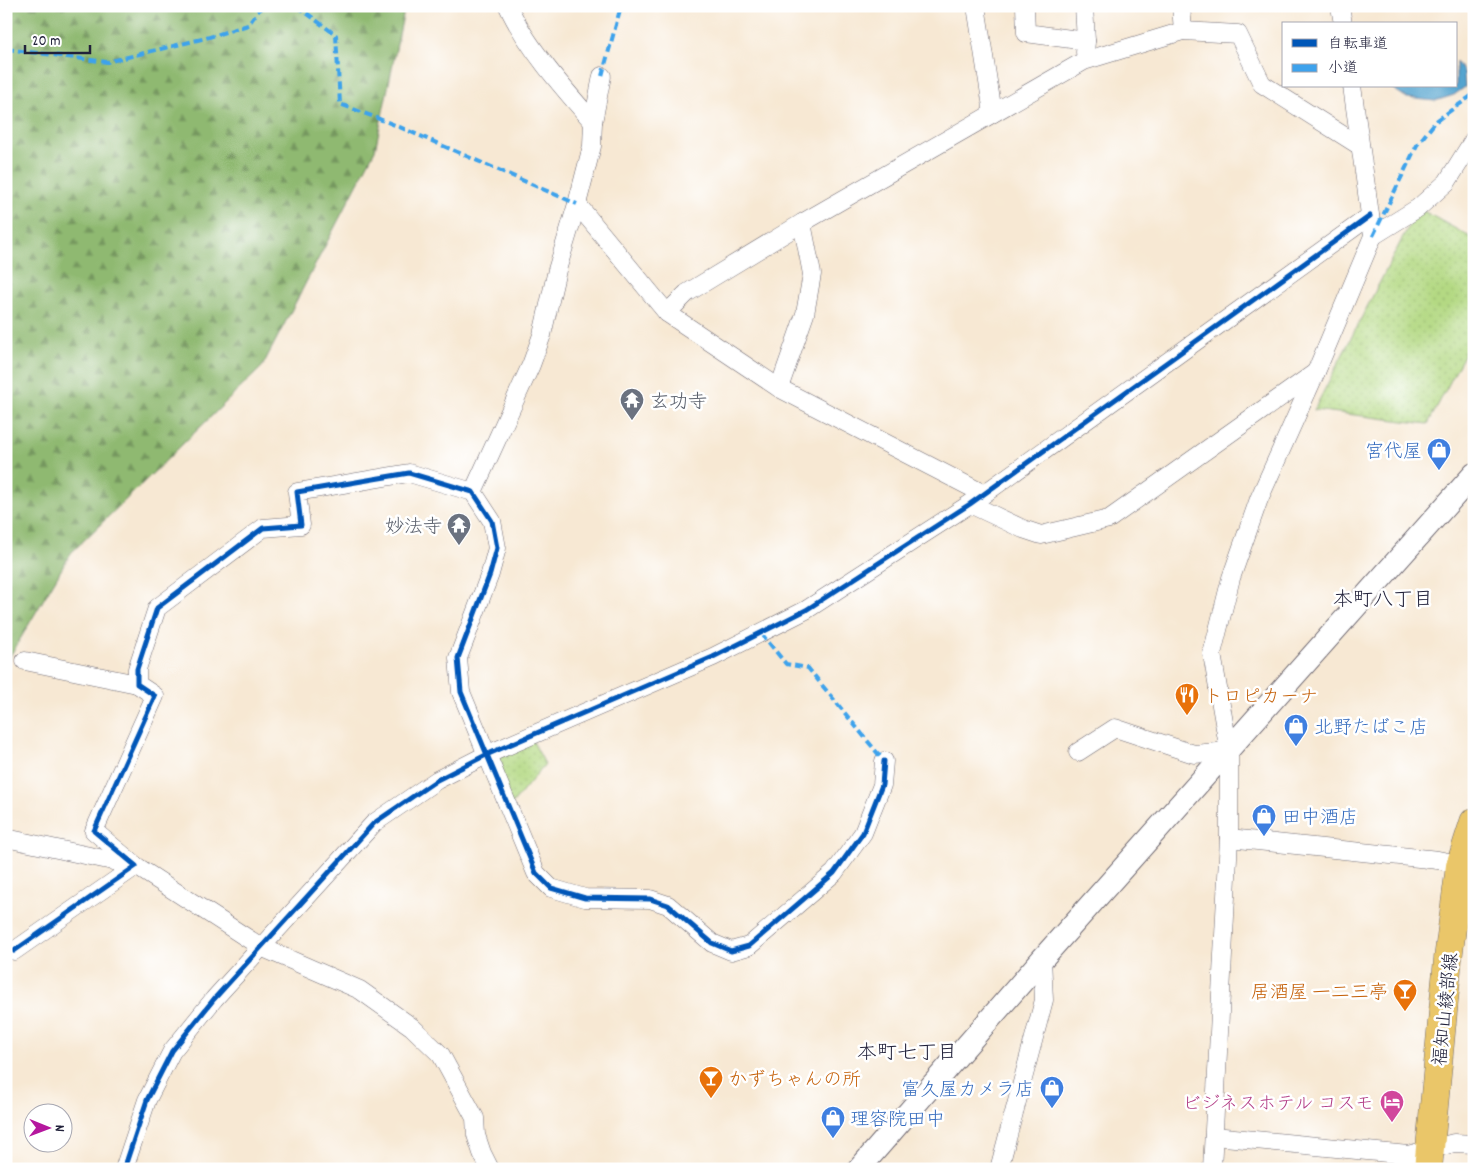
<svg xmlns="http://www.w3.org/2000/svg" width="1480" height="1175" viewBox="0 0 1480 1175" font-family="Dekko,'Klee One',sans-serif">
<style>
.forest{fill:url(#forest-firs);stroke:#586e56}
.park{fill:url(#park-dots);stroke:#6b7e5f}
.water{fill:#55a4cf;stroke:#3c6385}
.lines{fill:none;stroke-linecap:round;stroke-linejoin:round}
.minor-casing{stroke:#6d6770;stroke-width:19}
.tertiary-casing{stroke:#6d6770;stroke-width:24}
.primary-casing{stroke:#6d6770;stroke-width:29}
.minor{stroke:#fff;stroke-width:18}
.tertiary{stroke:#fff;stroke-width:22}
.primary{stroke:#eac669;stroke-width:28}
.quiet{stroke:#3ea2ec;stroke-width:4;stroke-dasharray:8 4;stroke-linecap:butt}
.cycleway-casing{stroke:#fff;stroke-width:8}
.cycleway{stroke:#0057b8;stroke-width:5}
.labels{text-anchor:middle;stroke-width:5;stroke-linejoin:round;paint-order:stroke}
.worship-label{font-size:19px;fill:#5b616d;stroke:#fff;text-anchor:start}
.shop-label{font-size:19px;fill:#366cbe;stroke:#fff;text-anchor:start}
.food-label{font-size:19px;fill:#c56008;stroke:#fff;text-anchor:start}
.street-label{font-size:19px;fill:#22223b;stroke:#fff}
.hotel-label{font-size:19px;fill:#b23c85;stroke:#fff;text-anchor:end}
.neighbourhood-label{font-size:20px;fill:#22223b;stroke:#fff}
</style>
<defs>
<pattern id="forest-firs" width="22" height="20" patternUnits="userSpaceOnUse" patternTransform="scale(1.25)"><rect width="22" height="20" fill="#8fb971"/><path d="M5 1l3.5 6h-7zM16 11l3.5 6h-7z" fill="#74965e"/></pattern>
<pattern id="park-dots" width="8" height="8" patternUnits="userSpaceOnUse" patternTransform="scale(1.25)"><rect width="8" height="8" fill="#b4d983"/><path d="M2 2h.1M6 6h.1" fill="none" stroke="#9aba72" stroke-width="1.8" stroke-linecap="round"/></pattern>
</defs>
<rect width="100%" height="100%" fill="#fff"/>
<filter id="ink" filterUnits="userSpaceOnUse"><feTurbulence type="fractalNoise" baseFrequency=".02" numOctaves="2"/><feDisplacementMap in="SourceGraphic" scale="10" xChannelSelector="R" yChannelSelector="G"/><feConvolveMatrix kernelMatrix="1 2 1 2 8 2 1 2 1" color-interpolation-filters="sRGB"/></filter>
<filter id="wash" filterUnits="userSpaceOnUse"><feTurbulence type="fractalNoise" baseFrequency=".0096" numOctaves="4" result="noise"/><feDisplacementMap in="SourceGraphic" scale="20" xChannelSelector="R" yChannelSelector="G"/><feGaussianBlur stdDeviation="1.12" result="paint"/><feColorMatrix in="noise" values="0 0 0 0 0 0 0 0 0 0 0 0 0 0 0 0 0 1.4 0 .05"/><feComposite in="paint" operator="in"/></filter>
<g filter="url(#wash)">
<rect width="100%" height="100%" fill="#f7e8d3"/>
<!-- forest -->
<polygon class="forest" points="6,6 405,6 375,150 262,367 71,553 6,663"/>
<!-- park -->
<g class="park">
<polygon points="1418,208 1474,239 1474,336 1428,424 1314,410"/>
<polygon points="530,736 545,764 510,807 486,755"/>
</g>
<!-- water -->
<polygon class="water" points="1456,62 1464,72 1465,87 1454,95 1435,101 1407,98 1389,86 1456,86"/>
</g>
<g filter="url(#ink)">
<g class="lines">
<defs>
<g id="minor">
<polyline points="976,6 993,113"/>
<polyline points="1025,6 1026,33 1086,41"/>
<polyline points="1084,6 1086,41 1085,53"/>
<polyline points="1181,6 1183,31"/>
<polyline points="1340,6 1343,24"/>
<polyline points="593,122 602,76"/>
<polyline points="577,204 667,313 779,388 984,494"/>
<polyline points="1373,236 1418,208 1447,182 1474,139"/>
<polyline points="667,313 687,293 802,223 1084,61 1183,31 1238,34 1262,84 1360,146"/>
<polyline points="779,388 805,314 812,274 802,223"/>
<path d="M 473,492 L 531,365 L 542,335 L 557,270 L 577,204 L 592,146 L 593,122 C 564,89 526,46 508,6"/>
<polyline points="970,504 1023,529 1041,535 1109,519 1316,372"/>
<polyline points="25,661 137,684"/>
<polyline points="1078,752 1115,728 1194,754 1229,751"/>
<polyline points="6,838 136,866 261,947 360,990 412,1027 441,1055 475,1118 476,1135 482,1153 490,1169"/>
<polyline points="1229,838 1438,860 1469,866"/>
<polyline points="14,951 136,866 94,831 155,696 137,684 137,669 157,608 263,528 301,525 297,492 409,473 473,492 492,521 497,548 490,574 458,658 461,692 536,873 551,888 585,898 650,899 668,905 712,943 731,951 749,946 834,873 863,833 882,785 884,761"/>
<polyline points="1214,1136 1408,1155 1454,1143 1474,1144"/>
<polyline points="124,1169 147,1100 172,1051 214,999 374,823 437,780 486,755 713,657 806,610 970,504 1370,216"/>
<polyline points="999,1169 1044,1000 1042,959"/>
<polyline points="1212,1169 1229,838 1229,751 1212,654 1231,578 1259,499 1316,372 1373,236 1352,86"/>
</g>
<polyline id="tertiary" points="859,1169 1042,959 1474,474"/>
<polyline id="primary" points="1428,1169 1448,959 1460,866 1474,822"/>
</defs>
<!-- minor casing -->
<use href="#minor" class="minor-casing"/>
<!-- tertiary casing -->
<use href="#tertiary" class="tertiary-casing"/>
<!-- primary casing -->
<use href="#primary" class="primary-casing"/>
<!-- minor -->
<use href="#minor" class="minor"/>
<!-- tertiary -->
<use href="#tertiary" class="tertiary"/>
<!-- primary -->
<use href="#primary" class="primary"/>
<!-- quiet -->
<g class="quiet">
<polyline points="297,6 336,35 340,104 395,125 577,204"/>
<polyline points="6,49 107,62 206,38 248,25 262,6"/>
<polyline points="602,76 621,6"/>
<polyline points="1373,236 1417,145 1436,121 1474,94"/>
<polyline points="761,633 786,664 808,668 884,761"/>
</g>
<defs>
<g id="cycleway">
<polyline points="14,951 136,866 94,831 155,696 137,684 137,669 157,608 263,528 301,525 297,492 409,473 473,492 492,521 497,548 490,574 458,658 461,692 536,873 551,888 585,898 650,899 668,905 712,943 731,951 749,946 834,873 863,833 882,785 884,761"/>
<polyline points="124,1169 147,1100 172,1051 214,999 374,823 437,780 486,755 713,657 806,610 970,504 1370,216"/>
</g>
</defs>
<!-- cycleway casing -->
<use href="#cycleway" class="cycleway-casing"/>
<!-- cycleway -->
<use href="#cycleway" class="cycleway"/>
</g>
</g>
<!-- icons -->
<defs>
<symbol id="temple-pin" viewBox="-11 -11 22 30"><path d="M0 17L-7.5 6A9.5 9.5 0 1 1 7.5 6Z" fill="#6b7280" stroke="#fff"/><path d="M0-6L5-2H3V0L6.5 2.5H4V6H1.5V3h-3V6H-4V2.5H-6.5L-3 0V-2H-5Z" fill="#fff"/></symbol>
<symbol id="shop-pin" viewBox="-11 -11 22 30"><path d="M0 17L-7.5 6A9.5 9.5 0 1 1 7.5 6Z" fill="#3f7fe0" stroke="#fff"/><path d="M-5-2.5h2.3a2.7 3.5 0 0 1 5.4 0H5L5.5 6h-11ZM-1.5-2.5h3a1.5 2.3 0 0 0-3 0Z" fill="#fff"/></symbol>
<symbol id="restaurant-pin" viewBox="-11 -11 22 30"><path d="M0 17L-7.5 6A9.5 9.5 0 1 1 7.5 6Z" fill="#e8710a" stroke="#fff"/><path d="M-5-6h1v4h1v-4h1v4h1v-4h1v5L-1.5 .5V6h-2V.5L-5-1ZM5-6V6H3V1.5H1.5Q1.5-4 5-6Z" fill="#fff"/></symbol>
<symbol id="bar-pin" viewBox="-11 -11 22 30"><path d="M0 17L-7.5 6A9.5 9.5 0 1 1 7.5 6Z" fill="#e8710a" stroke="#fff"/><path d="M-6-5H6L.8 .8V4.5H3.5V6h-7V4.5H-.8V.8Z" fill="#fff"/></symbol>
<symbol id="hotel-pin" viewBox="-11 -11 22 30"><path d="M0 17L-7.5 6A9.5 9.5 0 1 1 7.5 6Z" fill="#d1479c" stroke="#fff"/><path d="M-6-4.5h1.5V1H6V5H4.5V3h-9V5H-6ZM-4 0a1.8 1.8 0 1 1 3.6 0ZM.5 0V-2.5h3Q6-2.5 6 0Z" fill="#fff"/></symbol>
</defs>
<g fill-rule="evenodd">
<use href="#temple-pin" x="618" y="386" width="28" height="38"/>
<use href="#shop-pin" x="1425" y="436" width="28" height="38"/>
<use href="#temple-pin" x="445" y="511" width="28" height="38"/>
<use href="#restaurant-pin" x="1173" y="681" width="28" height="38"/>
<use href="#shop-pin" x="1282" y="712" width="28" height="38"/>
<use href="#shop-pin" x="1250" y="802" width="28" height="38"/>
<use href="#bar-pin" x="1391" y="977" width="28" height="38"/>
<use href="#bar-pin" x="697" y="1064" width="28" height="38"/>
<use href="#shop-pin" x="1038" y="1074" width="28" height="38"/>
<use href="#hotel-pin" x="1378" y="1088" width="28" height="38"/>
<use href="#shop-pin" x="819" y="1104" width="28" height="38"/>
</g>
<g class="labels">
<!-- worship labels -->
<g class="worship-label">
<text x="650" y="407">玄功寺</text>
<text x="442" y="532" text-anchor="end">妙法寺</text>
</g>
<!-- shop labels -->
<g class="shop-label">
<text x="1422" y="457" text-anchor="end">宮代屋</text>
<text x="1314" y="733">北野たばこ店</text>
<text x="1282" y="823">田中酒店</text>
<text x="1034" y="1095" text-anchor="end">富久屋カメラ店</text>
<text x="850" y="1125">理容院田中</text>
</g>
<!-- food labels -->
<g class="food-label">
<text x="1204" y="702">トロピカーナ</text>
<text x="1388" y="998" text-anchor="end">居酒屋 一二三亭</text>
<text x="728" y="1085">かずちゃんの所</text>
</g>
<!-- street labels -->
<g class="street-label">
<text transform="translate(1444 1009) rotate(-84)" y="7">福知山綾部線</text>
</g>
<!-- hotel labels -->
<g class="hotel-label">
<text x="1374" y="1109">ビジネスホテル コスモ</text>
</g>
<!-- neighbourhood labels -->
<g class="neighbourhood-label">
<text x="1383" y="605">本町八丁目</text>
<text x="907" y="1058">本町七丁目</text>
</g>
</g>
<!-- margin -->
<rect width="1480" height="1175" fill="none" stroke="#fff" stroke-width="25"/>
<!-- legend -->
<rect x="1282" y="22" width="175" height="65" fill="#ffffff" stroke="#a7a7b1"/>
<rect x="1292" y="39" width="25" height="8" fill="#0057b8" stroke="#a7a7b1"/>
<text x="1328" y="48" font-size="15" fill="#22223b">自転車道</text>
<rect x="1292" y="64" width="25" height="8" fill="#3ea2ec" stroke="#a7a7b1"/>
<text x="1328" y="72" font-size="15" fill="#22223b">小道</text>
<!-- north arrow -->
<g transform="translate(48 1128) rotate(91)"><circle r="24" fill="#ffffff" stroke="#a7a7b1"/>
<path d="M0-4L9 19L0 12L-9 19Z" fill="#b5179e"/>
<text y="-8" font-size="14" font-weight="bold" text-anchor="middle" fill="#22223b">N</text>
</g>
<!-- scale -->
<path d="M25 45v8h65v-8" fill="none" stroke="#22223b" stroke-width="2.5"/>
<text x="32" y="45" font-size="15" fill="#22223b" stroke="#ffffff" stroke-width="4" paint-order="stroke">20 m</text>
</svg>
